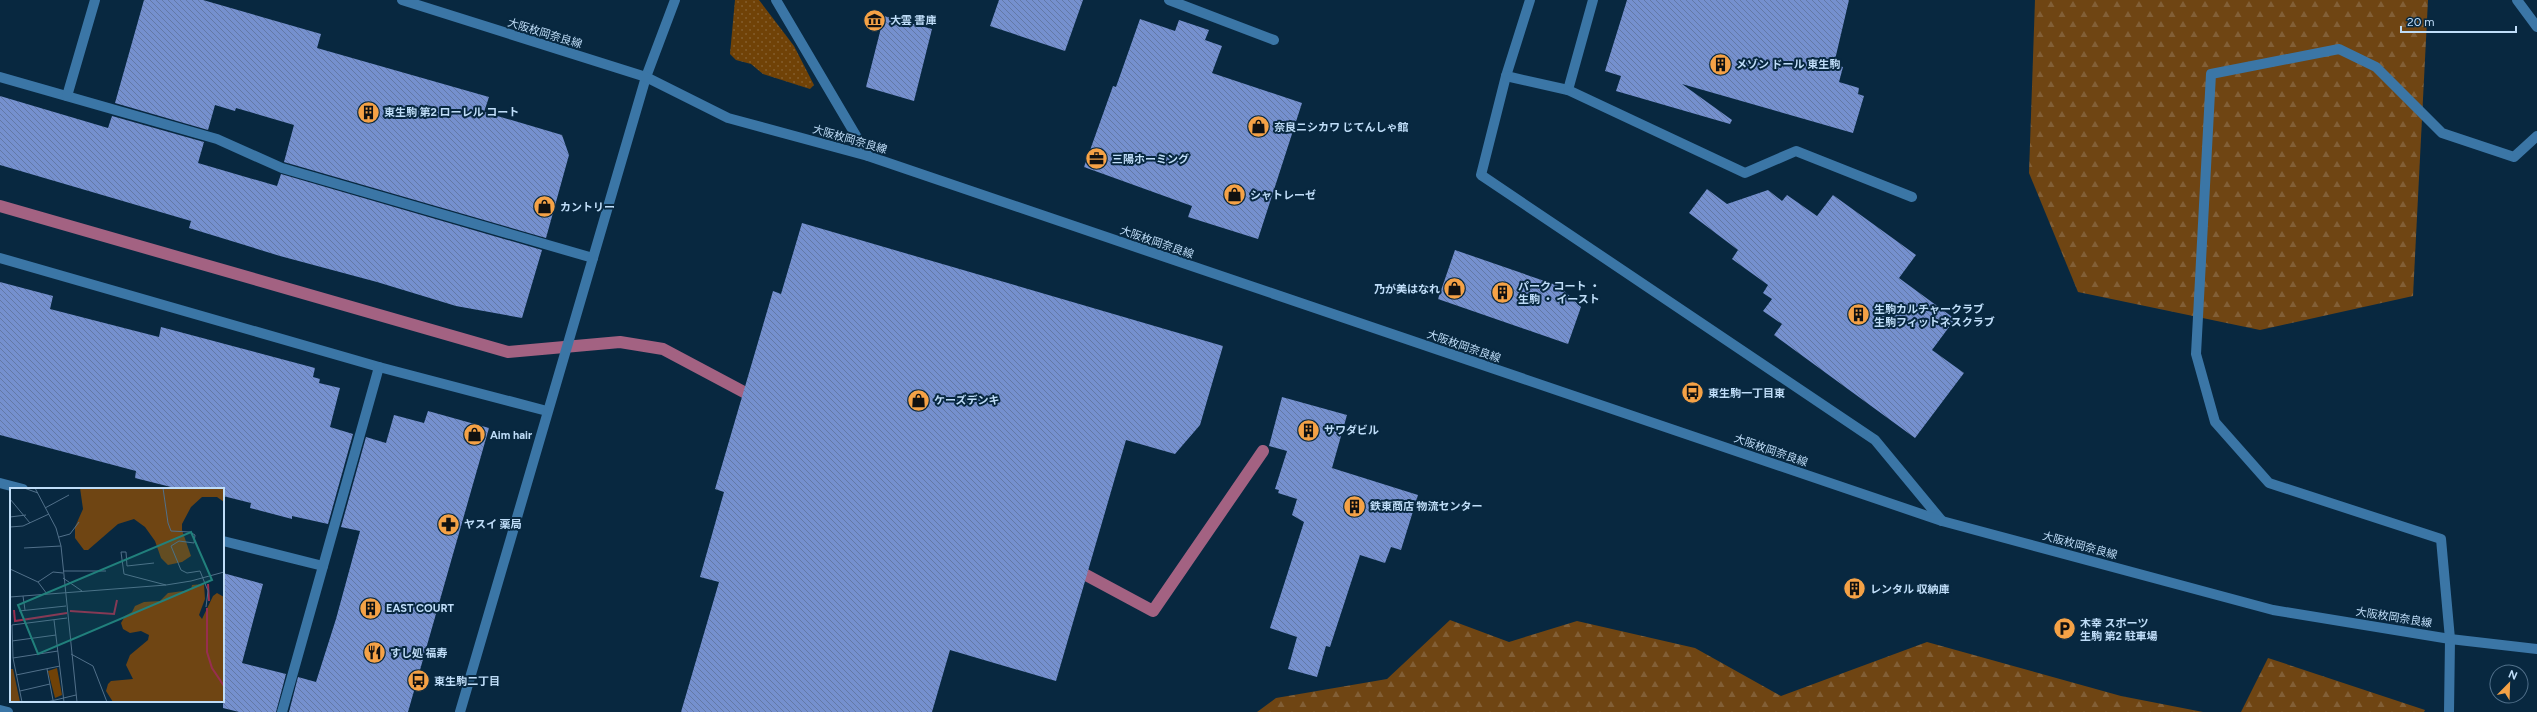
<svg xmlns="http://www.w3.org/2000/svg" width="2537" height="712" viewBox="0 0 2537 712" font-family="Figtree,'Noto Sans JP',sans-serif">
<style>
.grass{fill:url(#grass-dots)}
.forest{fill:url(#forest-firs)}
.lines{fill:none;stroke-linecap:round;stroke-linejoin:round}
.stream{stroke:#a36282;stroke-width:12}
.building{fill:url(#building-back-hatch)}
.service{stroke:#3b76a6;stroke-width:10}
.minor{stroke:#3b76a6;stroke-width:10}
.tertiary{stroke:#3b76a6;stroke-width:10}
.secondary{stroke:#3b76a6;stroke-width:10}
.labels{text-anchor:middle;stroke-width:4;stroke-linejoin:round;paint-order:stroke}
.poi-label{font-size:11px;font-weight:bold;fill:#bfddf8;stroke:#082840;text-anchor:start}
.street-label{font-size:11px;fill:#bfddf8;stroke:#082840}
.inset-river{fill:none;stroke:#972e4f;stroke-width:2}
.inset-road{fill:none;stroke:#51708a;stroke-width:1}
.view{fill:#21807c;fill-opacity:0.15;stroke:#21807c;stroke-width:2}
.inset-edge{fill:none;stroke:#bfddf8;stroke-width:2}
</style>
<defs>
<pattern id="grass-dots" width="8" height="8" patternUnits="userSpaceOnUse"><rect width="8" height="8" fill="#704207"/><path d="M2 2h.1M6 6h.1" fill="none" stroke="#835d2c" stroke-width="1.8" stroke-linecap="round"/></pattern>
<pattern id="forest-firs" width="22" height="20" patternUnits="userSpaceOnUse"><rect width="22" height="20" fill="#6f4513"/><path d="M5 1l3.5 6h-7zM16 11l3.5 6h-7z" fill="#825f36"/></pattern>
<pattern id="building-back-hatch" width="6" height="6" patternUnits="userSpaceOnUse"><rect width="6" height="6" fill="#7590ce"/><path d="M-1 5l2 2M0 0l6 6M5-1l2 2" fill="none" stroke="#6379a6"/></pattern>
</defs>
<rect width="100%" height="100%" fill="#082840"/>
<!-- grass -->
<polygon class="grass" points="735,0 759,0 794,46 814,85 810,89 763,74 751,64 736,60 730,54"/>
<!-- forest -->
<g class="forest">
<polygon points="2035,0 2428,0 2413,296 2260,330 2078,292 2029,173"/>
<polygon points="1450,620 1509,642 1577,621 1695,648 1781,696 1927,642 2121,696 2203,712 1257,712 1276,698 1387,679"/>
<polygon points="2268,658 2425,710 2424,712 2241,712"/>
</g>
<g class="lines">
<!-- stream -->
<g class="stream">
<polyline points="0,206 508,352 620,342 663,349 757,399"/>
<polyline points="1073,568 1153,611 1263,451"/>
</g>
</g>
<!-- building -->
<g class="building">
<polygon points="144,0 203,0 321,34 317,48 489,97 484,112 562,135 569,155 546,238 284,162 294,125 236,108 235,111 215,105 208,130 115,103"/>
<polygon points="999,0 1083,0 1065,51 990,26"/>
<polygon points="1627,0 1849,0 1834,64 1843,67 1839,82 1859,88 1858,94 1864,96 1853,133 1682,84 1732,120 1730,124 1616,91 1621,76 1605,71"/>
<polygon points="884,16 932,29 914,101 866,87"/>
<polygon points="1140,19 1175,31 1179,20 1209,30 1205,40 1222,46 1212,73 1302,103 1258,239 1188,217 1192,206 1084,167 1113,86 1116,87"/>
<polygon points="0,96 108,128 112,116 204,142 198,163 277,186 281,174 542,250 522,318 456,306 377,282 280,256 189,228 191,221 0,165"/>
<polygon points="1707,189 1727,204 1768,190 1782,201 1787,195 1817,216 1833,195 1916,255 1899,278 1955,319 1932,350 1964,373 1915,438 1774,335 1782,324 1763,311 1772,299 1763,293 1768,285 1732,259 1738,250 1689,213"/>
<polygon points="802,223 1223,346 1200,425 1175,454 1126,440 1056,681 950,650 932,712 681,712 719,582 700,577 724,492 715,489 773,291 781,294"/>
<polygon points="1455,250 1559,286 1581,307 1568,344 1438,299"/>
<polygon points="0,282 53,296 50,309 159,337 161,327 315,368 313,377 320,379 319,383 340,388 330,427 353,434 328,524 292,516 292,519 250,508 251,503 223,496 223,489 179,489 135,478 136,471 0,435"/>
<polygon points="1282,397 1347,415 1332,468 1418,495 1401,550 1391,547 1385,563 1360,555 1330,647 1326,646 1317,677 1288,669 1297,637 1270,628 1304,522 1292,515 1297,499 1278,493 1279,490 1275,489 1287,451 1269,446"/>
<polygon points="428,411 489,428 408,712 289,712 298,677 316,682 336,619 360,531 341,527 366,437 386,443 394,415 424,423"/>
<polygon points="223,573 263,584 242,663 286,674 276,712 239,712 223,708"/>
</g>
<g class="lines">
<!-- service -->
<g class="service">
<polyline points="1169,0 1274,40"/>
<polyline points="1530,0 1506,76 1481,175 1875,440 1942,521"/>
<polyline points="2517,0 2537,27"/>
<polyline points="1506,76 1568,90 1745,173 1796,151 1912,197"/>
<polyline points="0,77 217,139 282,168 593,258"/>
<polyline points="1568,90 1593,0"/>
<polyline points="67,96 95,0"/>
<polyline points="2449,712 2450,639 2441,539 2269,483 2215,422 2196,354 2211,74 2339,49 2376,67 2442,133 2514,157 2537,136"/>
</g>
<!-- minor -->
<g class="minor">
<polyline points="776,0 868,156"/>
<polyline points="0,258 379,367 547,411"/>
<polyline points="0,483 23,489"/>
<polyline points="223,541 323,566"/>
<polyline points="0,710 8,712"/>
<polyline points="282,712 379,367"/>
</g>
<!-- tertiary -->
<polyline class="tertiary" points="460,712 646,77 675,0"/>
<!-- secondary -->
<polyline class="secondary" points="402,0 646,77 728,118 868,156 1942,521 2273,610 2450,639 2537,649"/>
</g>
<!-- icons -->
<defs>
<symbol id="museum-disc" viewBox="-11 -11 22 22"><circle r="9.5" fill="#f5a246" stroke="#082840"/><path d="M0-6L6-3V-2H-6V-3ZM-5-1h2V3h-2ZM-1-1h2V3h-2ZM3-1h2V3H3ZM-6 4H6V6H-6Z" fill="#111"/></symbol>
<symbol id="building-disc" viewBox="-11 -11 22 22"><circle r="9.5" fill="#f5a246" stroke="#082840"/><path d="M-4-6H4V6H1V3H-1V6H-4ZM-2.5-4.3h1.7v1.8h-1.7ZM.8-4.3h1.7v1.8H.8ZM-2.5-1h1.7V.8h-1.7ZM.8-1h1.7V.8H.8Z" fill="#111"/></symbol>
<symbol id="shop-disc" viewBox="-11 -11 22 22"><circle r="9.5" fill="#f5a246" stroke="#082840"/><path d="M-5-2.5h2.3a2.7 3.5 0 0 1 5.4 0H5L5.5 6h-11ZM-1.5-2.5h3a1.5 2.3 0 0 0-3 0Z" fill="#111"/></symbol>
<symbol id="office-disc" viewBox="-11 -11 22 22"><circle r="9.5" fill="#f5a246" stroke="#082840"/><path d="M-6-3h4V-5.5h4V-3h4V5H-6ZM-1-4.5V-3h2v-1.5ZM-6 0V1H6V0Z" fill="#111"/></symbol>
<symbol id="bus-disc" viewBox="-11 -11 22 22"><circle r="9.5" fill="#f5a246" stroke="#082840"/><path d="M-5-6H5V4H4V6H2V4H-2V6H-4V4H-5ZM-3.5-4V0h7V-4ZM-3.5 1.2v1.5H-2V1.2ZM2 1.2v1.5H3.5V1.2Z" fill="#111"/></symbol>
<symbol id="pharmacy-disc" viewBox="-11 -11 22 22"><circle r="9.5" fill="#f5a246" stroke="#082840"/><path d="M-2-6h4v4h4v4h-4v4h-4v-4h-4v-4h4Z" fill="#111"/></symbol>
<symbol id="parking-disc" viewBox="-11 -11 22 22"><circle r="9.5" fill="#f5a246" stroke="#082840"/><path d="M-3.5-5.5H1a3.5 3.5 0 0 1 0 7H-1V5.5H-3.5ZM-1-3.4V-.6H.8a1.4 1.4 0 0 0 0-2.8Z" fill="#111"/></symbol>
<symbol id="restaurant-disc" viewBox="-11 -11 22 22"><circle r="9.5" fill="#f5a246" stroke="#082840"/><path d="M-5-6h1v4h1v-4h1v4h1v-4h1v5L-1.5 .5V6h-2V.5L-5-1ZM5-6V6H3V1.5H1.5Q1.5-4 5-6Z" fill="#111"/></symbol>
</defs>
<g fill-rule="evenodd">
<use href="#museum-disc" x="862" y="8" width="25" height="25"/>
<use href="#building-disc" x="1708" y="52" width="25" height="25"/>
<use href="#building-disc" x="356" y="100" width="25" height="25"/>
<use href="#shop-disc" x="1246" y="114" width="25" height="25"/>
<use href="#office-disc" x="1084" y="146" width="25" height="25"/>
<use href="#shop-disc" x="1222" y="182" width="25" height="25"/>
<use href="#shop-disc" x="532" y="194" width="25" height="25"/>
<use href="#shop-disc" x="1442" y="276" width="25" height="25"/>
<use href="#building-disc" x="1490" y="280" width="25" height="25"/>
<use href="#building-disc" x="1846" y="302" width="25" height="25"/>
<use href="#bus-disc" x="1680" y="380" width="25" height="25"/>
<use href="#shop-disc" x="906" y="388" width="25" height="25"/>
<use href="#building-disc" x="1296" y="418" width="25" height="25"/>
<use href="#shop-disc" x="462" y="422" width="25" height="25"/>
<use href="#building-disc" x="1342" y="494" width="25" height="25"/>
<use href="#pharmacy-disc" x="436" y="512" width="25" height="25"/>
<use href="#building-disc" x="1842" y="576" width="25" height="25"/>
<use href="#building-disc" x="358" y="596" width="25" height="25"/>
<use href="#parking-disc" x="2052" y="616" width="25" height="25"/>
<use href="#restaurant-disc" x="362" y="640" width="25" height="25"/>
<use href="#bus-disc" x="406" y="668" width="25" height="25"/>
</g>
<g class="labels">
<!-- poi labels -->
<g class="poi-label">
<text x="890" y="24">大雲 書庫</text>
<text x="1736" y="68">メゾン ドール 東生駒</text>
<text x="384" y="116">東生駒 第2 ローレル コート</text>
<text x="1274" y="131">奈良ニシカワ じてんしゃ館</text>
<text x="1112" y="163">三陽ホーミング</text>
<text x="1250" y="199">シャトレーゼ</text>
<text x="560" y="211">カントリー</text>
<text x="1518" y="290">パーク コート ・<tspan x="1518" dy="13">生駒 ・ イースト</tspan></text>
<text x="1440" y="293" text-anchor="end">乃が美はなれ</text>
<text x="1874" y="313">生駒カルチャークラブ<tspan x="1874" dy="13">生駒フィットネスクラブ</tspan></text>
<text x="1708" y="397">東生駒一丁目東</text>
<text x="934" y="404">ケーズデンキ</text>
<text x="1324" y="434">サワダビル</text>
<text x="490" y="439">Aim hair</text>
<text x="1370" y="510">鉄東商店 物流センター</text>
<text x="464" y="528">ヤスイ 薬局</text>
<text x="1870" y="593">レンタル 収納庫</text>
<text x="386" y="612">EAST COURT</text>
<text x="2080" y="627">木幸 スポーツ<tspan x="2080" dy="13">生駒 第2 駐車場</tspan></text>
<text x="390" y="657">すし処 福寿</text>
<text x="434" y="685">東生駒二丁目</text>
</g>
<!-- street labels -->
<g class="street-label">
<text transform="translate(545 33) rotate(17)" y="4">大阪枚岡奈良線</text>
<text transform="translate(850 139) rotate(16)" y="4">大阪枚岡奈良線</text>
<text transform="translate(1157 242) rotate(19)" y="4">大阪枚岡奈良線</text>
<text transform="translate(1464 346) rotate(19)" y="4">大阪枚岡奈良線</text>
<text transform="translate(1771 450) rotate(19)" y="4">大阪枚岡奈良線</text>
<text transform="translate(2080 545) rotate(15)" y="4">大阪枚岡奈良線</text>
<text transform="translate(2394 617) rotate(9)" y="4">大阪枚岡奈良線</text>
</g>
</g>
<!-- overview -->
<g transform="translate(10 488)">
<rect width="214" height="214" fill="#082840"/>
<path d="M 70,0 L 214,0 L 214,14 L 207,9 L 192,9 L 181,19 L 172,36 L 172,42 L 181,68 L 172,74 L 158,77 L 151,70 L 145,53 L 135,39 L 124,31 L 108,36 L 78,62 L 74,62 L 65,50 L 65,39 L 73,21 ZM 194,96 L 195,111 L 189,127 L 192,131 L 203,108 L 207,105 L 214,109 L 214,214 L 103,214 L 96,203 L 98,196 L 101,193 L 123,191 L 116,177 L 120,167 L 138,152 L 139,147 L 131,143 L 120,145 L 113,141 L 111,135 L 115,128 L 122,124 L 125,118 L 134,114 L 150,113 L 158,105 L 181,102 L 182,97 ZM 0,181 L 3,181 L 10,214 L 0,214 Z" fill="#6f4513"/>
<path d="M 47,180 L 52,207 L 45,210 L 38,183 Z" fill="#704207"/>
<path class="inset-river" d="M 198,96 L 199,113M 197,120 L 197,164 L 202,180 L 214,198M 4,122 L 5,133 L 57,125M 60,123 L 104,126 L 107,112"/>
<path class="inset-road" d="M 14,0 L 28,5M 25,0 L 46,40 L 51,58 L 67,214M 153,0 L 158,35 L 161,43 L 180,44 L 185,47 L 184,55 L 169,53 L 161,58 L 171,82 L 177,85 L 190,83 L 198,103 L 196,119M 0,11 L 20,35M 35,20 L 59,7M 0,29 L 16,27M 0,39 L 13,38 L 39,26M 49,49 L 60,46 L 69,34M 14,60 L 51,58M 117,78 L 116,64 L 111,64 L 114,86 L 156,97M 117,78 L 144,75M 0,81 L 28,94 L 37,106M 53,83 L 96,83M 53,90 L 72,103M 28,94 L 43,84 L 53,85M 13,108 L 15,122M 0,109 L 156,97 L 181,93 L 214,84M 9,123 L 56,118M 44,132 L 54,214M 2,153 L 46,147M 61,166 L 83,178 L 97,214M 3,170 L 48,163M 37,181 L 43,212M 6,187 L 50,178M 10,203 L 40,196M 12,214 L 3,170 L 2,137 L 57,130M 37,214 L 66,207"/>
<path class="view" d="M 181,44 L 202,92 L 28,166 L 8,117 Z"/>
<rect width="214" height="214" class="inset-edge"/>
</g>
<!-- north arrow -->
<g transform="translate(2509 684) rotate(23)"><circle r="19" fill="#082840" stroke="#51708a"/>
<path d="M0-3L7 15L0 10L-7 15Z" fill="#f5a246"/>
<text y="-6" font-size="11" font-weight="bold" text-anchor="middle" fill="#bfddf8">N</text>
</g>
<!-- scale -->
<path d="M2401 26v6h115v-6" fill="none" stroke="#bfddf8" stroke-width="2"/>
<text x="2407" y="26" font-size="12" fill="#bfddf8" stroke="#082840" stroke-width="3" paint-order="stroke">20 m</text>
</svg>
